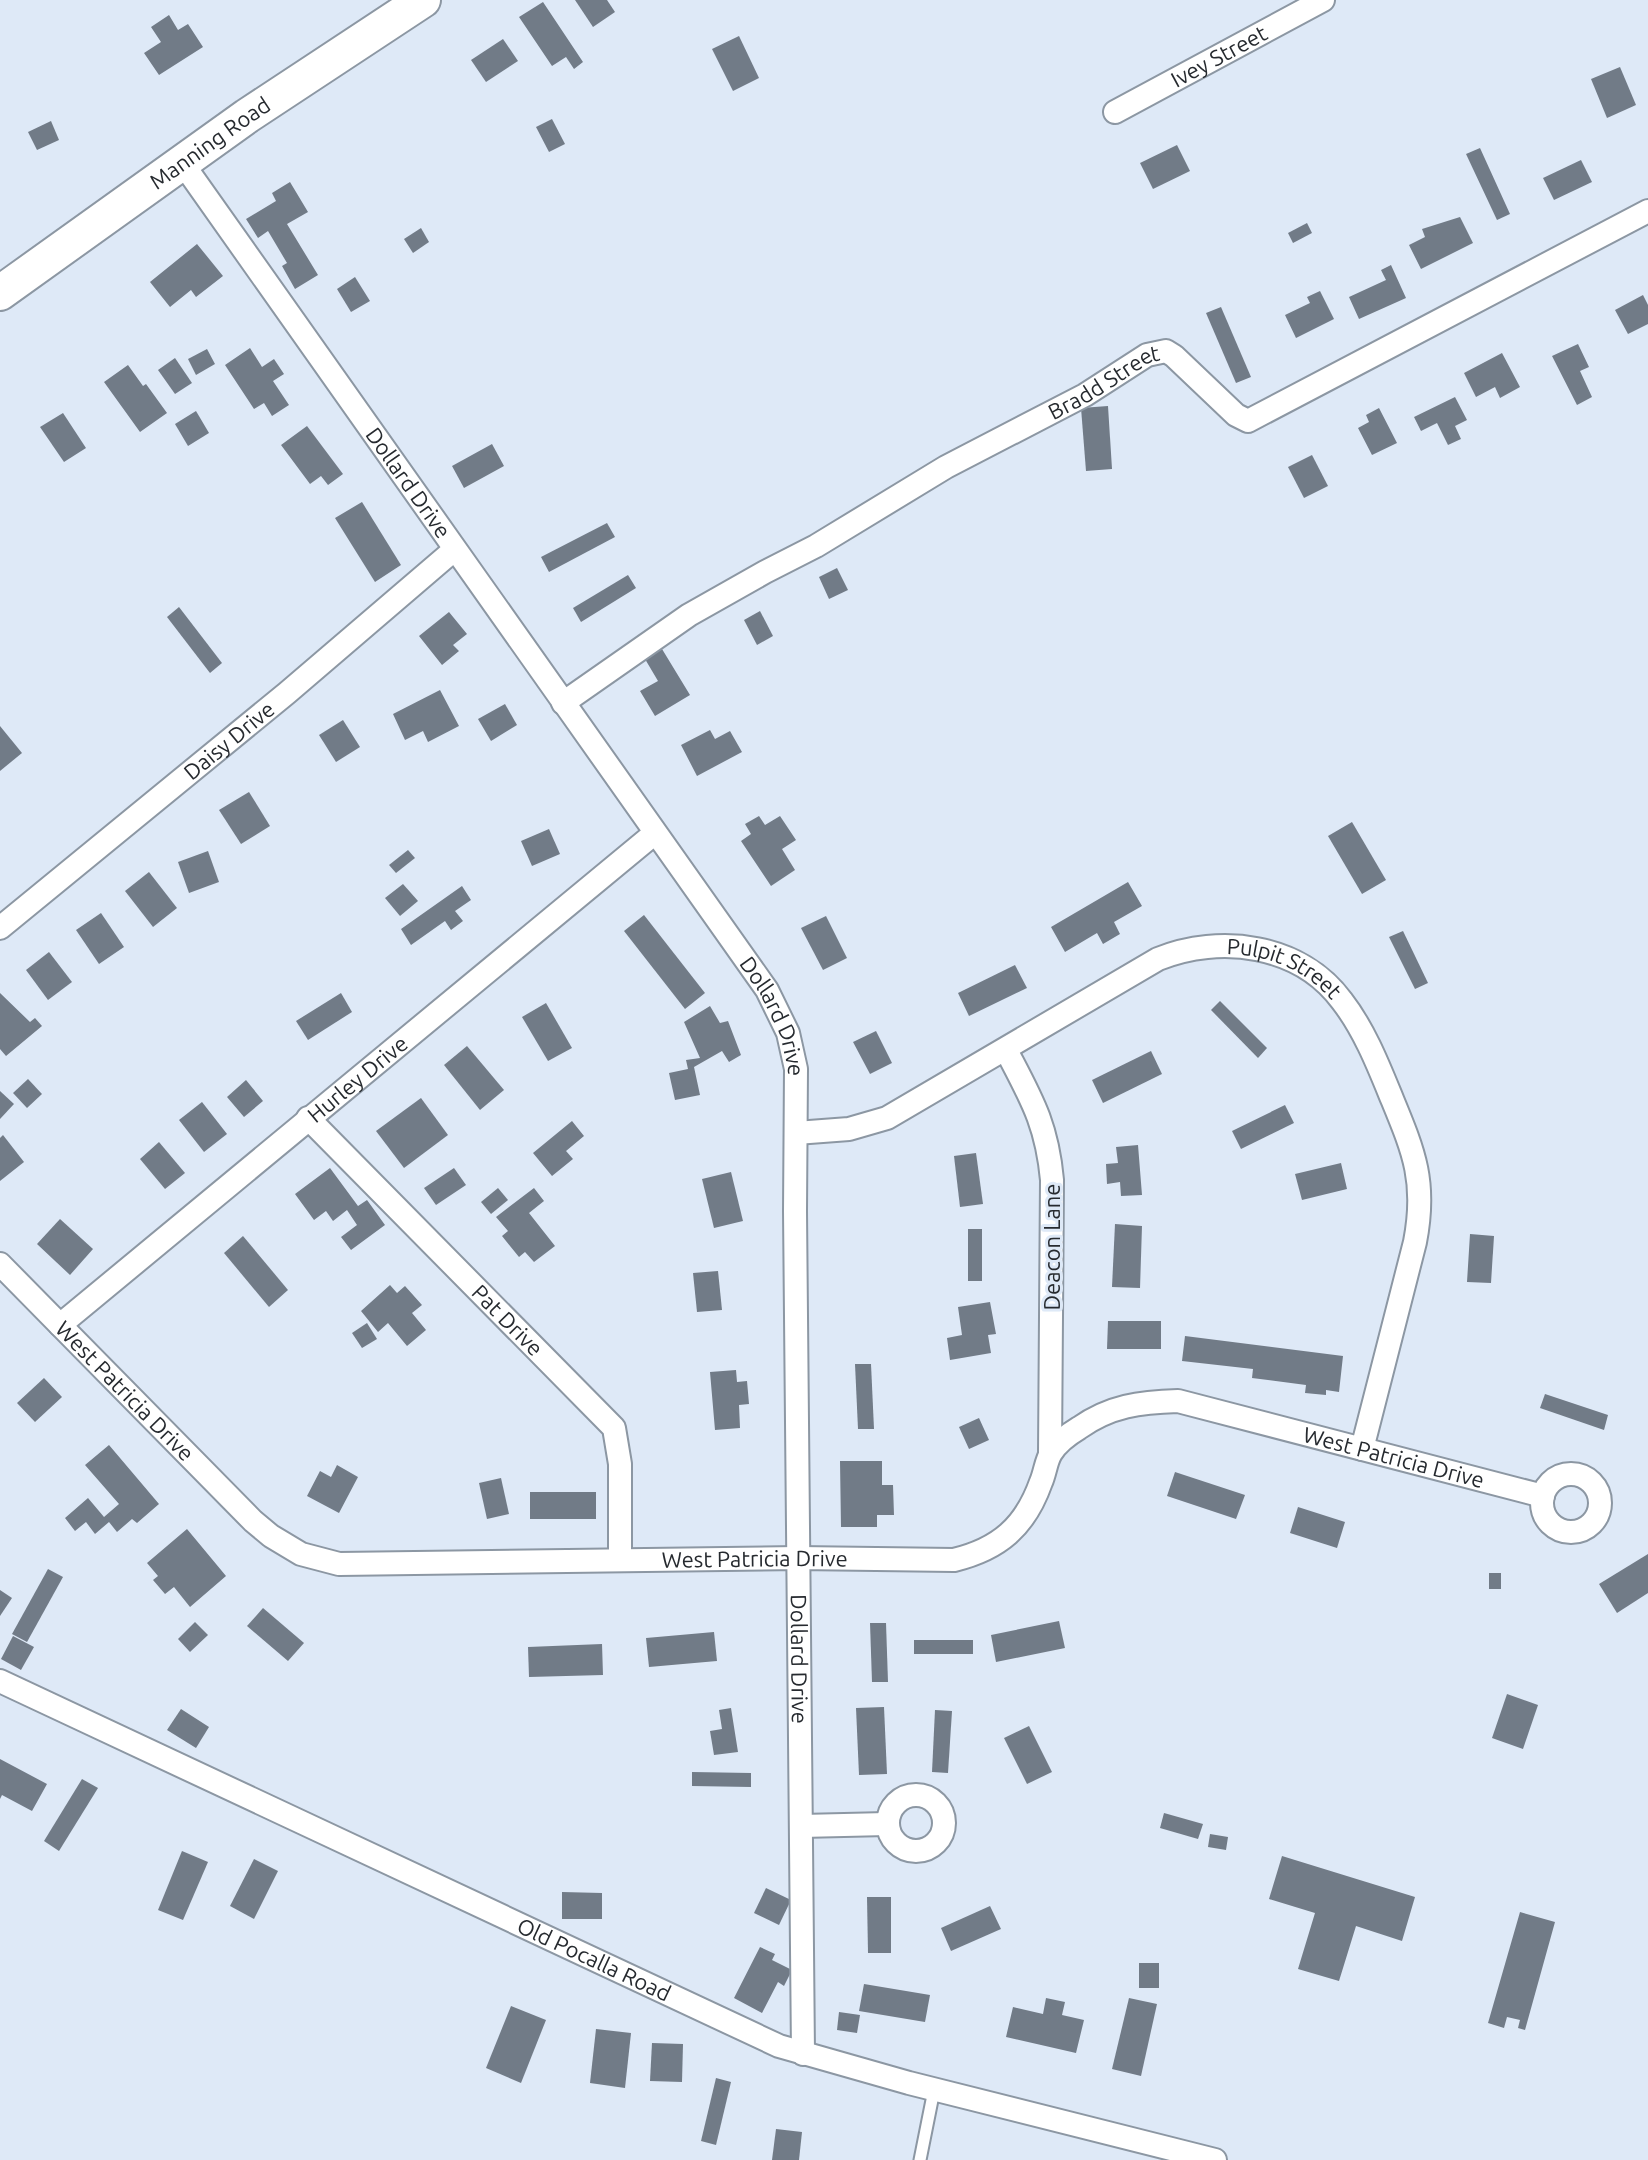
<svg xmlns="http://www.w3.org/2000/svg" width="1648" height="2160" viewBox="0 0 1648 2160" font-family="Ubuntu,sans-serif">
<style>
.building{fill:#717b87}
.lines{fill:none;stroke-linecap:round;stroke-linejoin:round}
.service-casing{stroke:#8c97a3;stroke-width:15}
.minor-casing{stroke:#8c97a3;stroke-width:26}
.primary-casing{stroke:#8c97a3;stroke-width:38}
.service{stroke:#fff;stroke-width:11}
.minor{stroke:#fff;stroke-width:22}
.primary{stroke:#fff;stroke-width:34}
.labels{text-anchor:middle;stroke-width:6;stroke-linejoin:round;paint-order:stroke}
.street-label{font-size:22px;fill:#262a2f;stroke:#dee9f7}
</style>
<rect width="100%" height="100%" fill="#dee9f7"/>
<!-- building -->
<g class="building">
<polygon points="575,0 607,0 615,12 593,27"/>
<polygon points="543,2 583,62 574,69 566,57 552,66 519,17"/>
<polygon points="169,15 178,30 188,24 203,47 159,75 144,53 161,42 151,27"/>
<polygon points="739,36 759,78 733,91 712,49"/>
<polygon points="503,39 518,61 486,82 471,60"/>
<polygon points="1620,67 1636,105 1607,118 1591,79"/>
<polygon points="552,119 565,144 549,152 536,127"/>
<polygon points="51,121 59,140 37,150 28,132"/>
<polygon points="1177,145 1190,171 1153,189 1140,163"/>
<polygon points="1480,148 1510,214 1497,220 1466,154"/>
<polygon points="1581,160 1592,182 1554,200 1543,178"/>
<polygon points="290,182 308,212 287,224 318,275 295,289 282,266 287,263 268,231 258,238 246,219 276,201 272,193"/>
<polygon points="1460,217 1473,243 1421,269 1409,245 1425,237 1422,229"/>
<polygon points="1307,223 1312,233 1293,243 1288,233"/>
<polygon points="421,228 429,242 413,253 404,239"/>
<polygon points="197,244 223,276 196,297 191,290 170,307 150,282"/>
<polygon points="1391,265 1406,298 1359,319 1349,297 1386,280 1381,270"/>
<polygon points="355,277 370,301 351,312 337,289"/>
<polygon points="1320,291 1334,319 1296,338 1285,315 1310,303 1307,297"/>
<polygon points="1643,295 1648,305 1648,324 1628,334 1615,310"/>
<polygon points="1221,307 1251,377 1236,383 1206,313"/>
<polygon points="1578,344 1589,367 1580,371 1592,397 1577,405 1552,356"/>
<polygon points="250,348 262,367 274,359 284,374 273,381 289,405 272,416 264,403 254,409 225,365"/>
<polygon points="207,349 215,364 196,375 188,359"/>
<polygon points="1502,353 1520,387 1500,398 1495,387 1476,397 1464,373"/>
<polygon points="175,358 192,383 175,394 158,370"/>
<polygon points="128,365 143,386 146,384 167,413 140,432 104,382"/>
<polygon points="1455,397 1467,420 1455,426 1461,439 1448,445 1437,423 1421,431 1414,417"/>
<polygon points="1108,406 1112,469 1086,471 1081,408"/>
<polygon points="1379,408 1397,443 1372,455 1358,428 1369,422 1366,415"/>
<polygon points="196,411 209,433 188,446 175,424"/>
<polygon points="63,413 86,448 64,462 40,427"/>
<polygon points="307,426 343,474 328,485 321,476 310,484 281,445"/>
<polygon points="492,444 504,466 464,488 452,466"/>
<polygon points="1312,455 1328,486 1304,498 1288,467"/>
<polygon points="362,502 401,565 375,582 335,518"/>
<polygon points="607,523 615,537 549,572 541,557"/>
<polygon points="837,568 848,590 829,599 819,577"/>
<polygon points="628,575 636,588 581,622 573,608"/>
<polygon points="179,607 222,663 210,673 167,617"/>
<polygon points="760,611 773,636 757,645 744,620"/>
<polygon points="449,612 467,634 453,645 459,651 442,665 419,636"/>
<polygon points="662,649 690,695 655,716 640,691 658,681 645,659"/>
<polygon points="440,690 459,726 428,742 423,731 405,740 393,714"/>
<polygon points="505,704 517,725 491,741 478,719"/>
<polygon points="343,720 360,747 336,762 319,735"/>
<polygon points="0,726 22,753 0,771"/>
<polygon points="710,730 715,739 730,731 742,752 697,776 681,745"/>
<polygon points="249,792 270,826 241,844 219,810"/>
<polygon points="759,816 765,825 780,816 796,840 782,849 795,870 771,886 741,841 751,834 745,824"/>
<polygon points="1352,822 1386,880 1362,894 1328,836"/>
<polygon points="549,829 560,854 532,866 521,841"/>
<polygon points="408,850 415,858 396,873 389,865"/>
<polygon points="208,851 219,882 189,893 178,862"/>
<polygon points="149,872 177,908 153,927 125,891"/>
<polygon points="1128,882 1142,906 1114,922 1120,934 1103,944 1097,933 1065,952 1051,927"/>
<polygon points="403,884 418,901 400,916 385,898"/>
<polygon points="462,886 471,900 455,911 463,921 451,930 445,921 411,945 401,929"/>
<polygon points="101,913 124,947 99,964 76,930"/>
<polygon points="644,915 705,993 685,1009 624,931"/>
<polygon points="826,916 847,958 823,970 801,928"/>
<polygon points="1403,931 1428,983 1415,989 1389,937"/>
<polygon points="49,952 72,982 48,1000 26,970"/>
<polygon points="1015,965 1027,988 969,1016 958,993"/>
<polygon points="0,993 30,1022 35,1018 42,1026 6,1056 0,1049"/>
<polygon points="341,993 352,1012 308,1040 296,1021"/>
<polygon points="1220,1001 1267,1048 1258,1058 1211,1010"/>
<polygon points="546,1003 572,1048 548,1061 522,1017"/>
<polygon points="710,1006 720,1023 728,1021 741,1055 729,1062 722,1051 694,1067 700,1095 675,1100 669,1073 688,1069 686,1060 700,1058 684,1022"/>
<polygon points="876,1031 892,1063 870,1074 853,1042"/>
<polygon points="467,1046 504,1090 480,1110 444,1065"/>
<polygon points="1151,1051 1162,1074 1103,1103 1092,1080"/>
<polygon points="28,1079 42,1094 27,1108 13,1093"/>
<polygon points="246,1080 263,1101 244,1117 227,1097"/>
<polygon points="0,1091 14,1104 0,1119"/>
<polygon points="421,1098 448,1135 404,1168 376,1131"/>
<polygon points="202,1102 227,1134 204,1152 179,1120"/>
<polygon points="1285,1105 1294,1123 1241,1149 1232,1131"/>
<polygon points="572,1121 584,1136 566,1151 573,1159 552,1176 533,1153"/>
<polygon points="3,1135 24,1162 0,1181 0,1138"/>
<polygon points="159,1142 185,1173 165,1189 140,1159"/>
<polygon points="1138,1145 1142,1195 1121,1196 1120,1182 1107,1184 1106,1164 1118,1163 1116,1147"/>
<polygon points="976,1153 983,1204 960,1207 954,1156"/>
<polygon points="1341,1163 1347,1189 1302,1200 1295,1174"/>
<polygon points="330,1168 358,1206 367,1200 385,1225 351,1250 341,1237 357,1225 347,1210 333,1221 326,1211 314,1220 295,1194"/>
<polygon points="454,1168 466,1185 436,1205 424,1188"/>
<polygon points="731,1172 743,1221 714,1228 702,1179"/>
<polygon points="498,1188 508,1200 491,1214 481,1202"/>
<polygon points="534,1188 544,1201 529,1213 555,1246 534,1262 525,1252 519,1257 502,1236 508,1231 496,1217"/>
<polygon points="60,1219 93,1249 70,1275 37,1244"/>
<polygon points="1115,1224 1142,1226 1140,1288 1112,1287"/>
<rect x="968" y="1229" width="14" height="52"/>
<polygon points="1470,1234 1494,1236 1491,1283 1467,1282"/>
<polygon points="243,1236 288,1290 269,1307 224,1253"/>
<polygon points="718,1271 722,1310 697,1312 693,1273"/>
<polygon points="390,1285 397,1293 405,1286 422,1305 412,1313 426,1330 407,1346 388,1323 378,1332 361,1311"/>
<polygon points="990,1302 996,1334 988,1335 991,1353 950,1360 947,1338 962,1335 958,1307"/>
<polygon points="1108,1321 1161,1321 1161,1349 1107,1349"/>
<polygon points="367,1323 377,1339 362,1348 352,1333"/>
<polygon points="1185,1336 1343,1356 1339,1392 1326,1390 1326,1395 1305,1393 1306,1385 1252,1378 1253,1369 1182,1361"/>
<polygon points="855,1364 871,1364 874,1429 858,1429"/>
<polygon points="736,1370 737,1382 747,1381 749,1404 739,1405 740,1428 715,1430 710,1372"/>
<polygon points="44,1378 62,1397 35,1422 17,1403"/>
<polygon points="1545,1394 1608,1415 1604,1430 1540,1408"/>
<polygon points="979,1418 989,1440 969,1449 959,1427"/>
<polygon points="109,1445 159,1504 137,1523 132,1519 117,1532 109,1522 95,1534 86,1522 75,1531 65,1518 88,1498 104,1517 119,1504 85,1465"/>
<polygon points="840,1461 882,1461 882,1485 893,1485 894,1515 877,1515 877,1527 841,1527"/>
<polygon points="337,1465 358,1477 339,1513 307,1496 320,1471 331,1477"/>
<polygon points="1175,1472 1245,1495 1236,1519 1167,1496"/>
<polygon points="501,1478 509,1514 487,1519 479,1483"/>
<rect x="530" y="1492" width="66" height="27"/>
<polygon points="1298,1507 1345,1522 1337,1548 1290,1533"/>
<polygon points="187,1529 226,1576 190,1607 174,1587 165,1594 153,1580 158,1576 147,1563"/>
<polygon points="1648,1554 1648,1593 1617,1613 1599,1584"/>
<polygon points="48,1569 63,1577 27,1642 12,1634"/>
<rect x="1489" y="1573" width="12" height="16"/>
<polygon points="0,1590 12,1598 0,1616"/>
<polygon points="263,1608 304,1643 288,1661 247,1626"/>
<polygon points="1059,1621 1065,1648 996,1662 991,1635"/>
<polygon points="195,1622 208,1635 190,1652 178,1639"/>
<polygon points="870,1623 886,1623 888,1682 872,1682"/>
<polygon points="714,1632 717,1661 649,1667 646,1638"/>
<polygon points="13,1636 34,1647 21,1670 1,1659"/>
<rect x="914" y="1640" width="59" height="14"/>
<polygon points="602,1644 603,1675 529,1677 528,1647"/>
<polygon points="1507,1694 1538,1705 1523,1749 1492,1738"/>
<polygon points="884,1707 887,1774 859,1775 856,1708"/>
<polygon points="731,1708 738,1752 714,1755 710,1731 722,1729 719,1710"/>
<polygon points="181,1709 209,1727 196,1748 167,1730"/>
<polygon points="935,1710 952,1711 948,1773 932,1772"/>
<polygon points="1029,1726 1052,1772 1027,1784 1004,1738"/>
<polygon points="0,1759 47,1784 32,1811 2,1795 0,1799"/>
<polygon points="692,1772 751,1773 751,1787 692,1786"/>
<polygon points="82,1779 98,1788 59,1851 44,1841"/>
<polygon points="1164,1813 1203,1824 1198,1839 1160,1828"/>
<polygon points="1210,1834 1228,1837 1226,1850 1208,1847"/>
<polygon points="182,1851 208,1862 183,1920 158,1910"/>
<polygon points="1282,1856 1415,1897 1402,1941 1356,1926 1339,1981 1298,1969 1315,1913 1269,1899"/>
<polygon points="254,1859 278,1871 254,1919 230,1906"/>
<polygon points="766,1888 791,1900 779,1925 754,1913"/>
<polygon points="562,1892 602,1893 602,1919 562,1919"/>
<polygon points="867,1897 891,1897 891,1953 868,1953"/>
<polygon points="990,1906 1001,1929 951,1951 941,1928"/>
<polygon points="1520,1912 1555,1922 1525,2030 1518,2028 1520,2020 1507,2017 1504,2028 1488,2023"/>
<polygon points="760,1947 775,1954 772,1960 792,1970 784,1986 778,1982 762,2013 734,1998"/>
<rect x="1139" y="1963" width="20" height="25"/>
<polygon points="864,1984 930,1995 925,2022 859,2011"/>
<polygon points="1046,1998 1065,2002 1062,2015 1084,2020 1076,2053 1006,2037 1013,2007 1043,2014"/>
<polygon points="1129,1998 1157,2004 1141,2076 1112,2069"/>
<polygon points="511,2006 546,2020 521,2083 486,2068"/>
<polygon points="839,2012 860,2015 857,2033 837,2030"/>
<polygon points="596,2029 631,2033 625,2088 590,2083"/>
<polygon points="652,2043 683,2044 682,2082 650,2081"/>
<polygon points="716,2078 731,2082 716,2145 701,2141"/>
<polygon points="776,2129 802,2132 799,2160 772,2160"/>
</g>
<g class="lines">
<defs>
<polyline id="service" points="920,2160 934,2090"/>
<g id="minor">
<path id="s1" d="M 1115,112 L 1323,0"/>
<path id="s2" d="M 181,161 L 767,990 L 788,1033 L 796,1069 L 795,1211 L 803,2054"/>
<path id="s3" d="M 563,703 L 689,615 L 765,572 L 816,546 L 946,467 L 1085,395 L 1147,355 L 1166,351 L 1174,356 L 1236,415 L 1248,421 L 1648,211"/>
<path id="s4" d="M 0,928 L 287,693 L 454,550"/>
<path d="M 1006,1050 C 1031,1098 1047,1124 1052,1180 L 1050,1453"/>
<path id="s5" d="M 308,1118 L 614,1428 L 620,1464 L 620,1560"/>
<path id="s6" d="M 796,1133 L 849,1129 L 887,1118 L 1158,959 C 1220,934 1300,944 1342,1001 C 1363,1028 1377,1062 1390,1094 C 1413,1150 1427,1180 1415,1242 L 1362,1449"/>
<path id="s7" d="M 0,1264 L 253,1521 L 271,1536 L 301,1554 L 339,1564 L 798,1558 L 954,1560 C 999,1549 1025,1527 1041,1482 C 1045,1473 1046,1461 1051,1453 C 1057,1443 1069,1434 1079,1428 C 1110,1406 1140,1402 1178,1401 L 1543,1496"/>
<path id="s8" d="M 60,1325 L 655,833"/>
<circle cx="1571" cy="1503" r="29"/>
<path id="s9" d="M 0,1681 L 779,2046 L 909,2083 L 1215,2160"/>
<circle cx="916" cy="1823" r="28"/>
<polyline points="801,1826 887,1824"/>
</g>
<g id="primary">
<path id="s10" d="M 0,293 L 247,116 L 423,0"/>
</g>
</defs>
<!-- service casing -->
<use href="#service" class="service-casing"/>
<!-- minor casing -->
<use href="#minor" class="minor-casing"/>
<!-- primary casing -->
<use href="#primary" class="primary-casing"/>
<!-- service -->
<use href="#service" class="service"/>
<!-- minor -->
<use href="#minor" class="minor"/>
<!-- primary -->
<use href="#primary" class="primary"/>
</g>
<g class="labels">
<!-- street labels -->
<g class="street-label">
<text dy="8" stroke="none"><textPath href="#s1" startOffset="118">Ivey Street</textPath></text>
<text dy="8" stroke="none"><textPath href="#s10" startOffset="258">Manning Road</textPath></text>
<text dy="8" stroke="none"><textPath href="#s3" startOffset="630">Bradd Street</textPath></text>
<text dy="8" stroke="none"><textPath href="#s2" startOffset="394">Dollard Drive</textPath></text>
<text dy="8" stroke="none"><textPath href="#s4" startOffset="296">Daisy Drive</textPath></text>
<text dy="8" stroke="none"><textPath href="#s6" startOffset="540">Pulpit Street</textPath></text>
<text dy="8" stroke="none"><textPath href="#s2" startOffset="1042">Dollard Drive</textPath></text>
<text dy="8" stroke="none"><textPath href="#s8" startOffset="386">Hurley Drive</textPath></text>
<text transform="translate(1052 1247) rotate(-90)" y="8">Deacon Lane</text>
<text dy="8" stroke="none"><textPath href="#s5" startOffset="284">Pat Drive</textPath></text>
<text dy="8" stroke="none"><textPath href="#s7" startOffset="178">West Patricia Drive</textPath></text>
<text dy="8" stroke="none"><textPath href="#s7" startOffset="1592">West Patricia Drive</textPath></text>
<text dy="8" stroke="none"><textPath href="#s7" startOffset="874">West Patricia Drive</textPath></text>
<text dy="8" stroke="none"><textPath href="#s2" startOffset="1690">Dollard Drive</textPath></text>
<text dy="8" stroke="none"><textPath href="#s9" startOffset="656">Old Pocalla Road</textPath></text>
</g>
</g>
</svg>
